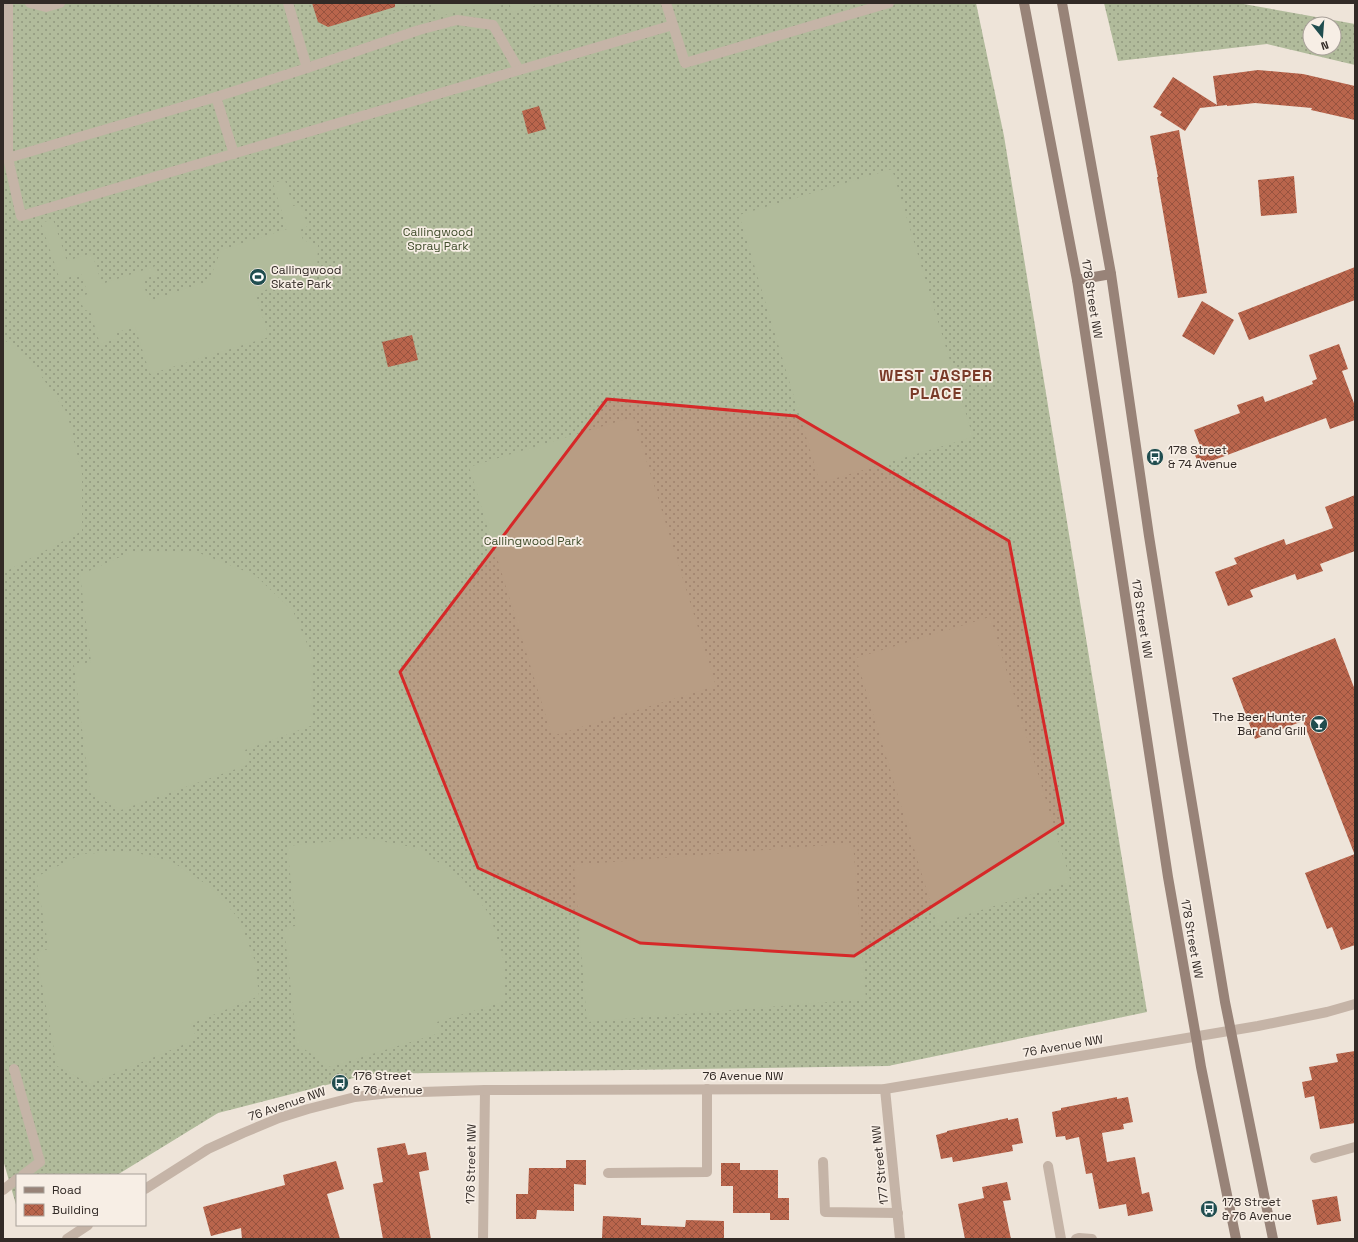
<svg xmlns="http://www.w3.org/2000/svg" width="1358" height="1242" viewBox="0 0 1358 1242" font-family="'Space Grotesk',sans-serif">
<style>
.grass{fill:url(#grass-dots);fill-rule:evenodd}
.garden{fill:#b1bb9b}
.building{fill:url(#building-cross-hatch)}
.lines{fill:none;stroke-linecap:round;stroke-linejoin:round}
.service{stroke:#c5b4a7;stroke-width:10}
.minor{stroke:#c5b4a7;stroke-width:10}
.tertiary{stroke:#c5b4a7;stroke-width:10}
.secondary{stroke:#988378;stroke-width:10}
.marked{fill:#d62828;fill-opacity:0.2;stroke:#d62828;stroke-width:3;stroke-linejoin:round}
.labels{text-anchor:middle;stroke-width:3.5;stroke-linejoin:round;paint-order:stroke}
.park-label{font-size:12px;fill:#424e2d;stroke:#f7eee5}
.poi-label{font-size:12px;fill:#322a26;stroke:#f7eee5;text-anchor:start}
.street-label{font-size:12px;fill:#322a26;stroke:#f7eee5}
.district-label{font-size:16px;font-weight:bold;letter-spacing:1px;fill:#793a28;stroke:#f7eee5}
</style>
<defs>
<pattern id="grass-dots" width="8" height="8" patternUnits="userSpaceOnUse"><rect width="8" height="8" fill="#b1bb9b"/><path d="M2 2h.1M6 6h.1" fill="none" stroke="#91987e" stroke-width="1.8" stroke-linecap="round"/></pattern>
<pattern id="building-cross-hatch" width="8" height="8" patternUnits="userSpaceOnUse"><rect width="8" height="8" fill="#b9654c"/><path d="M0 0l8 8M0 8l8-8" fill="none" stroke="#97533f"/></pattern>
</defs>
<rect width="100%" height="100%" fill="#eee4d9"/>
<!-- grass -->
<g class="grass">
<polygon points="3,3 976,3 1004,136 1147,1012 888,1066 369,1074 218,1113 117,1175 17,1175 17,1208 3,1160"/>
<path d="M 1104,3 L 1238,3 L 1355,24 L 1355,65 L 1267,44 L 1118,61 ZM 1310,24 L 1334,24 L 1334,48 L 1310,48 Z"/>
</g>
<!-- garden -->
<g class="garden">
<polygon points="311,3 418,3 329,29 316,20"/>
<polygon points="434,3 509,3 478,12 476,6 438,17"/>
<polygon points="509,3 544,3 512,12"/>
<polygon points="892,169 973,437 820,483 739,215"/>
<polygon points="285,180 293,206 300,204 308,226 300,230 303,240 318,245 317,272 306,275 308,284 294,287 289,283 255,293 269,337 150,374 135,327 114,333 116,339 100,344 90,311 84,310 79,297 88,294 81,274 60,280 41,223 53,219 67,261 92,253 102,284 156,266 158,274 142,280 149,301 209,281 221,250 287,229 273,183"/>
<polygon points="3,339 28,357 67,413 82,474 82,531 3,573"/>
<polygon points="633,417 716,686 552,736 469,467"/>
<polygon points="194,551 255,575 293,611 312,655 313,725 245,750 250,764 121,810 90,793 74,665 91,662 80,575 131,552"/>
<polygon points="990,617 1071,882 937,924 856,658"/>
<polygon points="364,838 417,848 461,877 490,915 503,958 503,1002 437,1022 440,1033 330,1067 297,1044 284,927 296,926 287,846"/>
<polygon points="853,843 866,999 587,1022 574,865"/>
<polygon points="128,851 171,861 212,888 239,919 255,961 259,996 191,1024 197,1039 90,1084 57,1066 36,952 49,949 36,877 82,854"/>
</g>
<!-- building -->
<g class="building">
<polygon points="312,3 395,3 395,7 328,27 318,22"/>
<polygon points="1258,70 1303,74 1355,86 1355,120 1311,110 1312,108 1255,103 1227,106 1227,105 1200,108 1185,131 1160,115 1162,112 1153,107 1173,77 1217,105 1213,76"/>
<polygon points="539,106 546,129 528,134 522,111"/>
<polygon points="1179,130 1207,293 1178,298 1157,177 1158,177 1150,136"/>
<polygon points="1294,176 1297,213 1261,216 1258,180"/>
<polygon points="1355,267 1355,300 1249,340 1238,313"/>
<polygon points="1202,301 1234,320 1214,355 1182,336"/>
<polygon points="412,335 418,360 388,367 382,342"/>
<polygon points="1339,344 1348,369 1342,371 1355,406 1355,420 1330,429 1326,418 1206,463 1205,461 1199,464 1193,451 1201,448 1194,430 1240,413 1237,405 1263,396 1265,402 1313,384 1312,381 1317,379 1309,355"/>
<polygon points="1355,495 1355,551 1320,564 1323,571 1297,580 1295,574 1250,590 1253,597 1228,606 1215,572 1237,564 1234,558 1284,539 1286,545 1333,528 1325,507"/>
<polygon points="1335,638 1355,690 1355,853 1354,853 1303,721 1255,739 1232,678"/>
<polygon points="1355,854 1355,945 1341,950 1332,927 1327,929 1305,873"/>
<polygon points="1355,1051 1355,1123 1320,1129 1314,1096 1305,1098 1302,1082 1312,1080 1309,1067 1338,1062 1336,1054"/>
<polygon points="1117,1097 1117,1099 1128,1097 1133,1122 1123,1124 1124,1129 1102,1133 1107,1162 1135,1157 1142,1194 1149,1192 1153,1211 1128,1216 1126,1204 1099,1209 1092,1173 1086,1174 1079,1137 1066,1140 1065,1136 1056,1137 1052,1112 1061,1110 1061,1108"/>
<polygon points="1008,1118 1008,1120 1018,1118 1023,1143 1012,1145 1013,1151 953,1162 952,1157 941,1159 936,1135 947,1132 947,1131"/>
<polygon points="405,1143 408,1155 426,1152 429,1170 419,1172 431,1239 383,1239 373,1184 383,1182 377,1148"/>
<polygon points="566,1160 586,1160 586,1185 574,1184 574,1211 537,1210 536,1219 516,1219 516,1194 528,1194 529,1168 566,1168"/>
<polygon points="336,1161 344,1189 327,1194 340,1239 242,1239 241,1228 211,1236 203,1207 285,1185 283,1175"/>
<polygon points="721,1163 740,1163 740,1170 778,1170 778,1198 789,1198 789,1220 770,1220 770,1213 733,1213 733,1186 721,1186"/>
<polygon points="1007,1182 1011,1200 1003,1201 1011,1239 965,1239 958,1204 984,1198 982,1187"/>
<polygon points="1337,1196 1341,1221 1317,1225 1312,1200"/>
<polygon points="603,1216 641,1218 641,1225 685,1227 686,1220 724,1221 724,1239 602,1238"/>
</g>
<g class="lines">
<!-- service -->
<g class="service">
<polyline points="30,3 46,7 60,3"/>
<polyline points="673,25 685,63 889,3"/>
<polyline points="307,68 419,30 457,20 493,25 519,70"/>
<polyline points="216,97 307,68 288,3"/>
<polyline points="234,154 216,97 8,158 21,216 673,25 666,3"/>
<polyline points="8,158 8,3"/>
<polyline points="14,1069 40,1162 23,1175"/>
<polyline points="1315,1158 1355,1147"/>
<polyline points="823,1162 825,1212 898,1213"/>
<polyline points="1048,1166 1061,1239"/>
<polyline points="608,1173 707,1172 707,1089"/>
<polyline points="3,1190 17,1179"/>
<polyline points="1076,1239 1079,1238 1092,1239"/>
</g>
<!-- minor -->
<g class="minor">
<polyline points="885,1089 900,1239"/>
<polyline points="483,1239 485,1090"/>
</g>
<!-- tertiary -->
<g class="tertiary">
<polyline points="145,1189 208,1149 243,1133 279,1118 308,1109 355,1097 389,1093 485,1090 885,1089 1258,1026 1327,1012 1355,1004"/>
<polyline points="67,1239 88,1225"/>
</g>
<!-- secondary -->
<g class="secondary">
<polyline points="1024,3 1077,280 1168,877 1196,1037 1201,1067 1236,1239"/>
<polyline points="1062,3 1111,274 1149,536 1184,756 1225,1002 1273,1239"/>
<polyline points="1077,280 1111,274"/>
</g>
</g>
<!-- marked area -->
<path class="marked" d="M 607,399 L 796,416 L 1009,541 L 1063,823 L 854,956 L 640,943 L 478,868 L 400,672 Z"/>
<!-- icons -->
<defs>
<symbol id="stadium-disc" viewBox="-11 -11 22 22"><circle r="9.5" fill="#204d4f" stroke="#f7eee5"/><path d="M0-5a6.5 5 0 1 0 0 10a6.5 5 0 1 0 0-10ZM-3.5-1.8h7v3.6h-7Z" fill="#fff"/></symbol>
<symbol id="bus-disc" viewBox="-11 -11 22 22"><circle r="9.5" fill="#204d4f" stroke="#f7eee5"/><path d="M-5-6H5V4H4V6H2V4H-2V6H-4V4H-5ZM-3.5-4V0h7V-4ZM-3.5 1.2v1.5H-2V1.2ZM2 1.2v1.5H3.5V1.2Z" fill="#fff"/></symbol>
<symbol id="bar-disc" viewBox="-11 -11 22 22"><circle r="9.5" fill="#204d4f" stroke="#f7eee5"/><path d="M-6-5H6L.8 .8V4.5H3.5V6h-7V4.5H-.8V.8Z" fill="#fff"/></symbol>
</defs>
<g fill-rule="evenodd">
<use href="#stadium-disc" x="248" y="267" width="20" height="20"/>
<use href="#bus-disc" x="1145" y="447" width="20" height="20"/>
<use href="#bar-disc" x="1309" y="714" width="20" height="20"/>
<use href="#bus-disc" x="330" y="1073" width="20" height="20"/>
<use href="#bus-disc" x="1199" y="1199" width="20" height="20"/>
</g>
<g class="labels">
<!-- park labels -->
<g class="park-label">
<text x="438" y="236">Callingwood<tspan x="438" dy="14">Spray Park</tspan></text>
<text x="533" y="545">Callingwood Park</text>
</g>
<!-- poi labels -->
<g class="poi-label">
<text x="271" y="274">Callingwood<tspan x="271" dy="14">Skate Park</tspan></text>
<text x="1168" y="454">178 Street<tspan x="1168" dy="14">&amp; 74 Avenue</tspan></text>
<text x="1306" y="721" text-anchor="end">The Beer Hunter<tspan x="1306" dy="14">Bar and Grill</tspan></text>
<text x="353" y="1080">176 Street<tspan x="353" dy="14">&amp; 76 Avenue</tspan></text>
<text x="1222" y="1206">178 Street<tspan x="1222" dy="14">&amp; 76 Avenue</tspan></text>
</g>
<!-- street labels -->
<g class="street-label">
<text transform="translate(1092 299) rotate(81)" y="4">178 Street NW</text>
<text transform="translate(1142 619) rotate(81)" y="4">178 Street NW</text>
<text transform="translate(1192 939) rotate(80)" y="4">178 Street NW</text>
<text transform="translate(1063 1046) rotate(-10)" y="4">76 Avenue NW</text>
<text x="743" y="1080">76 Avenue NW</text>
<text transform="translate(287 1104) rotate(-19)" y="4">76 Avenue NW</text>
<text transform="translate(471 1164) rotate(-89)" y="4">176 Street NW</text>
<text transform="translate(880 1165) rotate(-96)" y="4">177 Street NW</text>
</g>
<!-- district labels -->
<g class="district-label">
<text x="936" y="381">WEST JASPER<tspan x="936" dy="18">PLACE</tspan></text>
</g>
</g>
<!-- border -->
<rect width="1358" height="1242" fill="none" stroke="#322a26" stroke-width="8"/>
<!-- legend -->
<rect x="16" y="1174" width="130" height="52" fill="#f7eee5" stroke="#a8a099"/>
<rect x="24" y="1187" width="20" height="6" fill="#988378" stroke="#a8a099"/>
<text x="52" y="1194" font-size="12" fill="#322a26">Road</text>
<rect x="24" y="1204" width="20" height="12" fill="url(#building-cross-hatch)" stroke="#a8a099"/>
<text x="52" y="1214" font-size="12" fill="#322a26">Building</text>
<!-- north arrow -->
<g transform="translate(1322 36) rotate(163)"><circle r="19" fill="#f7eee5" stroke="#a8a099"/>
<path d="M0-3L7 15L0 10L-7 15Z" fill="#204d4f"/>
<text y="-6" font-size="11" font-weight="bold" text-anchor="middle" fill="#322a26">N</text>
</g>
</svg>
